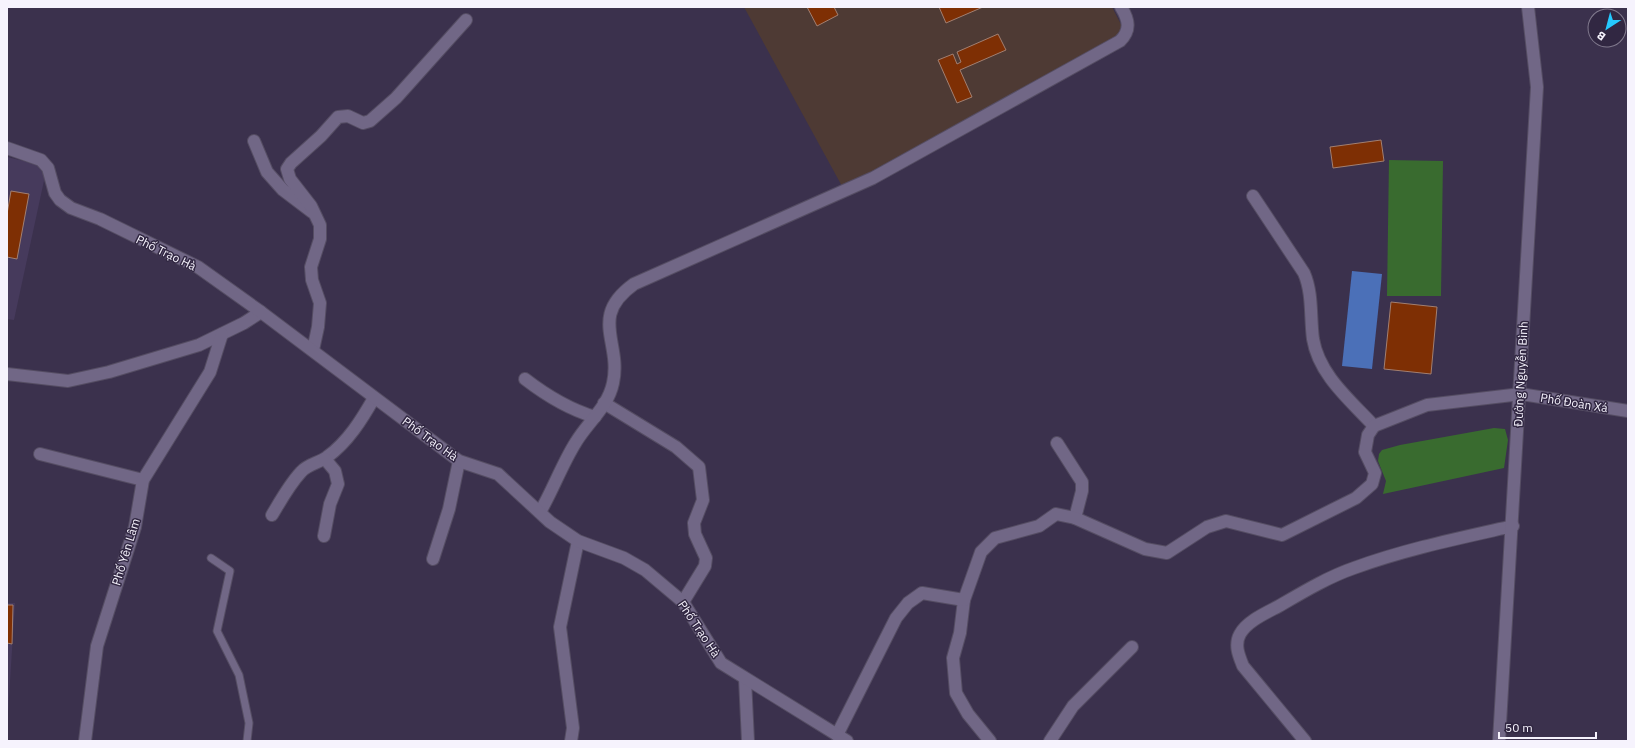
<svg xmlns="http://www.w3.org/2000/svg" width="1635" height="748" viewBox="0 0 1635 748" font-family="'IBM Plex Sans',sans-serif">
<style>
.built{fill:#463a5c}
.medical{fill:#4e3a34}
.green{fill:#396b2f}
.water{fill:#4b70b8}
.building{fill:#7e2f04;stroke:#a27f71}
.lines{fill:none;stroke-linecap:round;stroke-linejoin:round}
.lane-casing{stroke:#554d63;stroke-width:9}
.street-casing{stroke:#554d63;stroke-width:14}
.secondary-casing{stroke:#554d63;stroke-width:14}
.lane{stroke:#716786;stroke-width:7}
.street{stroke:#716786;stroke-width:12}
.secondary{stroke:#716786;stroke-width:12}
.labels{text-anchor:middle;stroke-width:3;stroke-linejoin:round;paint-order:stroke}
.street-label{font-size:12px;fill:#f6f3fd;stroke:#312742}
</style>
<rect width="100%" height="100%" fill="#3b314d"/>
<!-- built -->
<g class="built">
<polygon points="7,157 37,164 45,176 14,320 7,319"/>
<polygon points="7,603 15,603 7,729"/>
</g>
<!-- medical -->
<polygon class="medical" points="744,7 1112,7 1128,38 843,188"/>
<!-- green -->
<g class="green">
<polygon points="1389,160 1443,161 1441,296 1387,296"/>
<polygon points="1494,428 1505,429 1508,440 1504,468 1383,494 1386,481 1378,461 1379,454 1382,450 1400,445"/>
</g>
<!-- water -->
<polygon class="water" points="1352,271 1382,274 1372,369 1342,366"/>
<!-- building -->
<g class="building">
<polygon points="807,7 834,7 838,15 817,26"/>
<polygon points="939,7 983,7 946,23"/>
<polygon points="998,34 1006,50 960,70 972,97 957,103 938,60 953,54 957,64 961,62 957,52"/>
<polygon points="1381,140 1384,161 1333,168 1330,147"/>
<polygon points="11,191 29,194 17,259 7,257 7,214"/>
<polygon points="1391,302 1437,307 1431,374 1384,369"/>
<polygon points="7,605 13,605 12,644 7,643"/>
</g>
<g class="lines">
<defs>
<polyline id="lane" points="211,558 230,571 217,631 239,675 249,723 247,741"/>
<g id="street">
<polyline points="254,141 267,172 283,190 312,212"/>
<path d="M 1253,196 L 1304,273 C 1313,294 1310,317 1313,339 C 1319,375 1350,400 1374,426"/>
<polyline points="313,350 318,327 320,303 312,280 311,267 320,239 320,225 311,206 290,179 287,169 291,163 321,136 338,117 348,116 363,123 370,121 396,98 466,20"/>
<polyline points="7,374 68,381 109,372 199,345 244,323 261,312"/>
<path d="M 525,379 C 547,396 568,409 595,417"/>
<polyline points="604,403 676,447 699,467 703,500 694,523 695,534 706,558 705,566 683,602"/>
<polyline points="1057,443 1082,482 1082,491 1075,518"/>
<polyline points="40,454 143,480"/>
<path d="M 540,512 C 553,490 562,464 576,442 C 588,422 608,407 613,383 C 622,342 588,317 634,284 L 873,178 L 1120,41 C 1131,30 1129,20 1121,7"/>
<path d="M 272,515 C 281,500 289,485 301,472 C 308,464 319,463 327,457 C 348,442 362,419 374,398"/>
<polyline points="324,536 330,504 338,484 335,471 325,459"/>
<polyline points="433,559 449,509 459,461"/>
<polyline points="964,600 960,633 953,658 956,693 968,714 990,741"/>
<polyline points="745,679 748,741"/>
<polyline points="837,735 896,618 908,603 922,593 964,600 981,552 995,538 1039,526 1056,514 1075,518 1145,549 1167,553 1207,527 1226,521 1282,535 1356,498 1372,484 1375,473 1365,452 1368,435 1374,426 1427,405 1521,394 1628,411"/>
<polyline points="85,741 97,646 135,527 143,480 210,372 222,334"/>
<polyline points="571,741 573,728 560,627 578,541"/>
<polyline points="1050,741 1073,706 1132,647"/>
<path d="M 1305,741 L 1243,666 C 1239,656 1234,645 1240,634 C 1247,621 1266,613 1279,606 C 1303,592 1328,577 1354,568 C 1406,549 1460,538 1513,526"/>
</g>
<g id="secondary">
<polyline points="7,148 41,160 48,168 55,193 60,200 71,208 100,219 198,267 261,312 459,461 498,474 550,522 578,541 624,558 645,570 683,602 721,663 847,741"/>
<polyline points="1499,741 1537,87 1528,7"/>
</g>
</defs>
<!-- lane casing -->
<use href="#lane" class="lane-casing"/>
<!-- street casing -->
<use href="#street" class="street-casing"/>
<!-- secondary casing -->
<use href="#secondary" class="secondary-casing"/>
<!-- lane -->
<use href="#lane" class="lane"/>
<!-- street -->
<use href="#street" class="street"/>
<!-- secondary -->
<use href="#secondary" class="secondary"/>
</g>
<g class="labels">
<!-- street labels -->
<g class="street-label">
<text transform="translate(166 253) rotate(26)" y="4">Phố Trạo Hà</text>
<text transform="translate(1521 374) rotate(-87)" y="4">Đường Nguyễn Bình</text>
<text transform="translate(1574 403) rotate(9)" y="4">Phố Đoàn Xá</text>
<text transform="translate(430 439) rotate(36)" y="4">Phố Trạo Hà</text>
<text transform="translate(126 552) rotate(-73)" y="4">Phố Yên Lâm</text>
<text transform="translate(699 629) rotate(56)" y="4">Phố Trạo Hà</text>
</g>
</g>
<!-- border -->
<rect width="1635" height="748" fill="none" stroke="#f6f3fd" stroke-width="16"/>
<!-- north arrow -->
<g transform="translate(1607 28) rotate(216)"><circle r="19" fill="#312742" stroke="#80798d"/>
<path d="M0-3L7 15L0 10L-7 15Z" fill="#25c9fe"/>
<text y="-6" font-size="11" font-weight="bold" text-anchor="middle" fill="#f6f3fd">B</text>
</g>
<!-- scale -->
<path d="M1499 732v6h97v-6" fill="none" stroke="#f6f3fd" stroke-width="2"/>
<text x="1505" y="732" font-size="12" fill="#f6f3fd" stroke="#312742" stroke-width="3" paint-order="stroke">50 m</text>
</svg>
